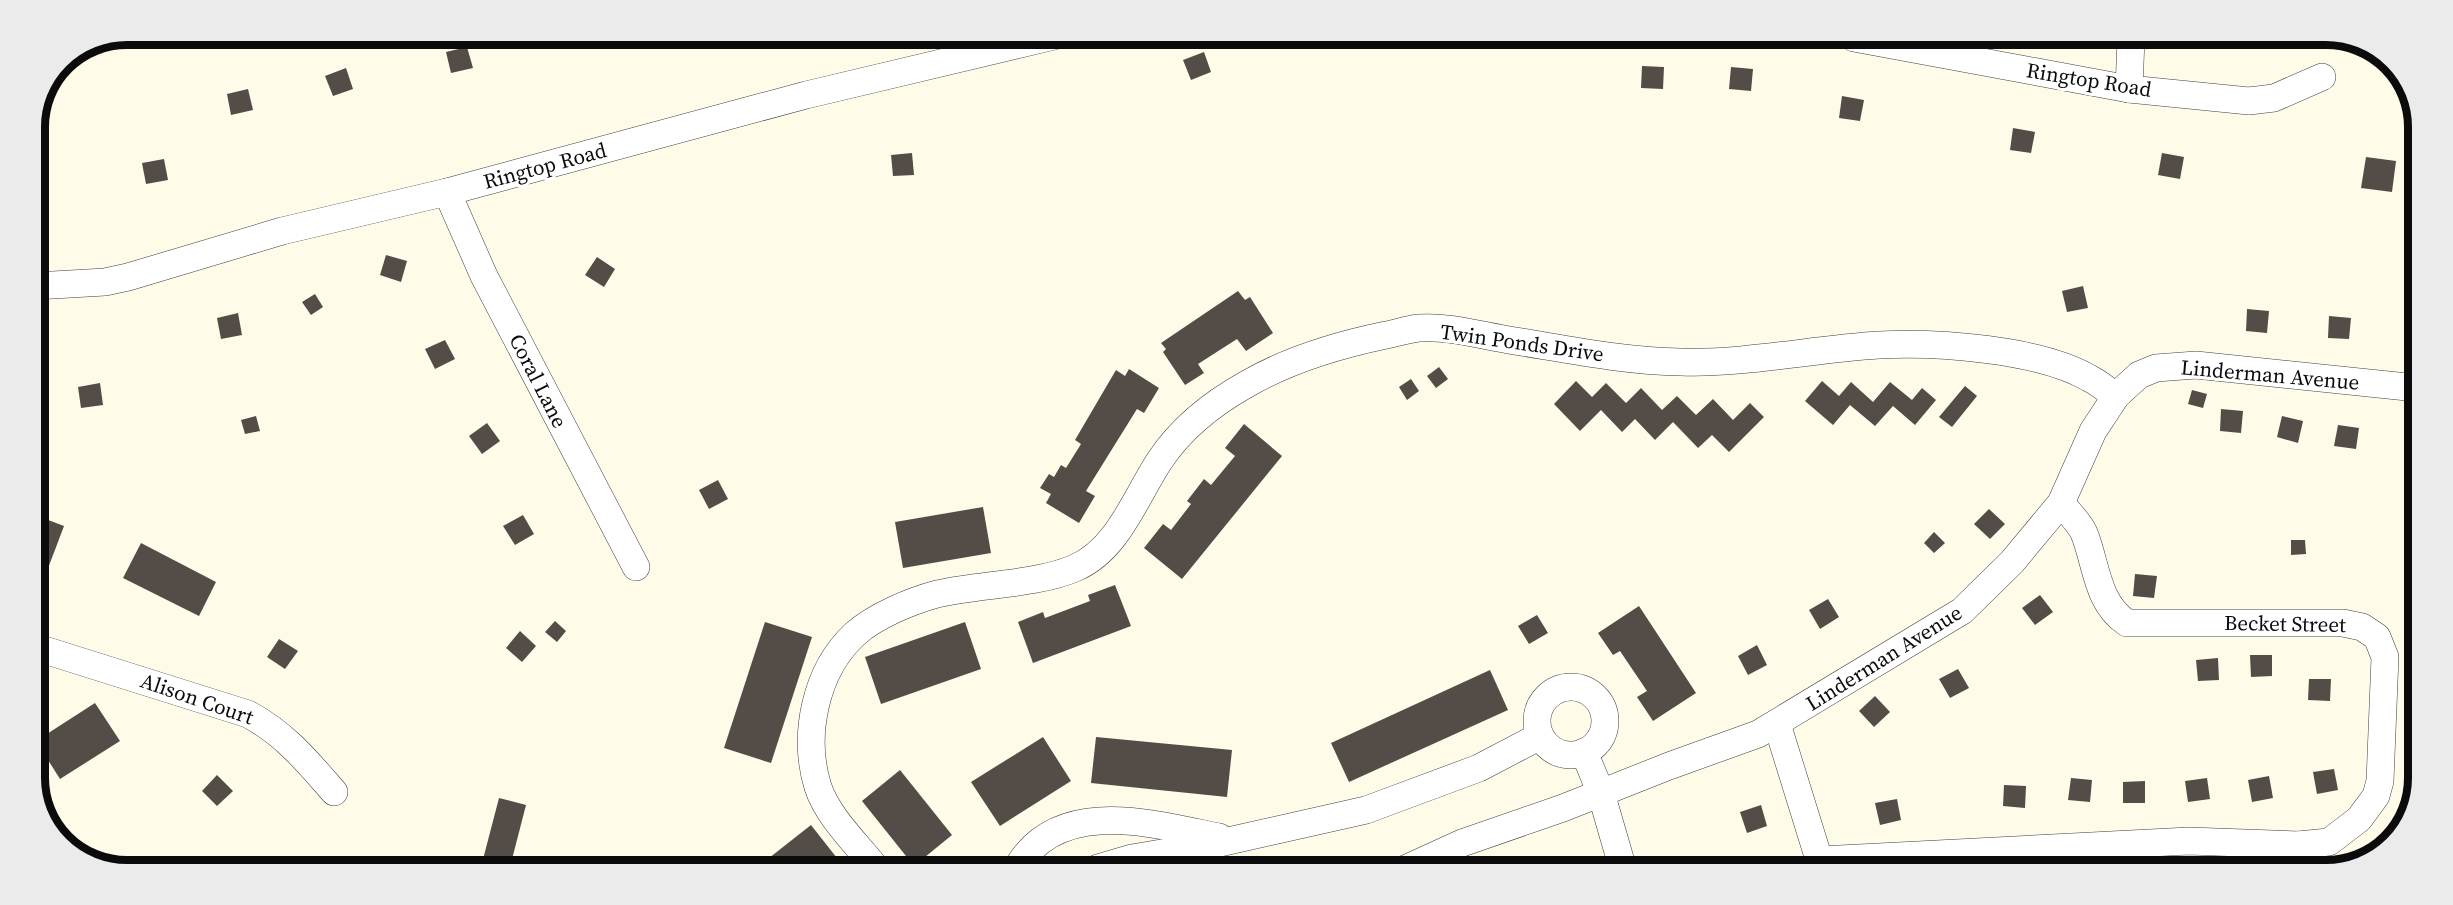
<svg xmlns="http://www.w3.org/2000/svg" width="2453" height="905" viewBox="0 0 2453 905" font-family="'Source Serif 4',serif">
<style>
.building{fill:#544c47}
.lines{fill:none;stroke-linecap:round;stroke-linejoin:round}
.minor-casing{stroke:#3e3e3e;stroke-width:28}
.minor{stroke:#fff;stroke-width:27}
.labels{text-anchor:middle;stroke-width:6;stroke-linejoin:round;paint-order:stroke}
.street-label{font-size:21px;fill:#0b0b0b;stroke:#fff}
.rim{fill:none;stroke:#0b0b0b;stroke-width:8}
</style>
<rect width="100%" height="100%" fill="#fffbe9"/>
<!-- building -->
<g class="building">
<polygon points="467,47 473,68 451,73 446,52"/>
<polygon points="1204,52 1211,72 1191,80 1183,60"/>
<polygon points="1642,66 1664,67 1663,89 1641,88"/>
<polygon points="1731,67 1753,69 1751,91 1729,89"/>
<polygon points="346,68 353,89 333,96 325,76"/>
<polygon points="248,89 253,110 231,115 227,94"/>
<polygon points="1842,96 1864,100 1860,121 1839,118"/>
<polygon points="2013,128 2035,132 2031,153 2010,150"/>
<polygon points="912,153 914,175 893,176 891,155"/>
<polygon points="2162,153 2184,157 2180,179 2158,175"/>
<polygon points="2366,157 2396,161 2392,192 2361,188"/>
<polygon points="164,159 168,180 146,184 142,163"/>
<polygon points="386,255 407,261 401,282 380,275"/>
<polygon points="597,257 615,269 604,287 585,275"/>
<polygon points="2083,286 2088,308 2067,312 2062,291"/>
<polygon points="1238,291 1245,300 1250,297 1273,333 1246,351 1237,339 1198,364 1204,373 1185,385 1163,352 1166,349 1161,343"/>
<polygon points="315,294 323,307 311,315 302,302"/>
<polygon points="2247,309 2269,311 2267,333 2246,331"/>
<polygon points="238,313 242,335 221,339 217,318"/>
<polygon points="2329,316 2351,318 2349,339 2328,338"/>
<polygon points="445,340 455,359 435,369 425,349"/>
<polygon points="1439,367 1448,379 1436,388 1427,376"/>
<polygon points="1129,369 1159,388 1144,413 1137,409 1086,491 1095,496 1079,523 1046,503 1051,494 1040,488 1049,474 1054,477 1061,465 1066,468 1081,444 1075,440 1116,370 1125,376"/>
<polygon points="1411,379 1419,391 1407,400 1399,387"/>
<polygon points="1576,381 1592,397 1606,383 1626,403 1641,388 1662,410 1677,396 1696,415 1713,399 1733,420 1750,403 1764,417 1729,452 1712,435 1698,448 1673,422 1655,440 1635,419 1622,432 1601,410 1580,431 1554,404"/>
<polygon points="1822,381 1839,396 1851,382 1873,402 1890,382 1912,400 1922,388 1936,400 1915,425 1893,406 1875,426 1850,405 1833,425 1805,401"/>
<polygon points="100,383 103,405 81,408 78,387"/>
<polygon points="1965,386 1977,396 1952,427 1939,417"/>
<polygon points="2192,390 2207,394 2203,408 2188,404"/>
<polygon points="2221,409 2243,411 2241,433 2220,431"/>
<polygon points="256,416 260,431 245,434 241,420"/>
<polygon points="2282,416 2303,421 2298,443 2277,437"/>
<polygon points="487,423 500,441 482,454 469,436"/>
<polygon points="1244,424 1282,456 1182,579 1144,548 1163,524 1171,530 1191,504 1187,501 1204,479 1211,485 1235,456 1225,448"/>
<polygon points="2338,425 2359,428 2356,449 2334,446"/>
<polygon points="718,480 728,499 709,509 699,490"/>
<polygon points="983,507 991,553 903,568 895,522"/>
<polygon points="1989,509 2005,524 1990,539 1974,524"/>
<polygon points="35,515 64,526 36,600 35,600"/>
<polygon points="523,515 534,534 515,545 503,526"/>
<polygon points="1934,532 1945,543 1934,553 1924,543"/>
<polygon points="2291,540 2305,540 2306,554 2291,555"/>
<polygon points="141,543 216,582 199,616 123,578"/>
<polygon points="2135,574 2157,576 2154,598 2133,596"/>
<polygon points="1115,585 1131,626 1033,663 1018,622 1043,612 1045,618 1090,601 1088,595"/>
<polygon points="2040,595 2053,612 2035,625 2022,608"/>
<polygon points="1828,599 1839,617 1820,629 1809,610"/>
<polygon points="1639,606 1696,693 1653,721 1637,697 1647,691 1620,651 1613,655 1598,633"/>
<polygon points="1537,615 1548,633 1529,644 1518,626"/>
<polygon points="555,621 566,631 557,642 545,632"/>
<polygon points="765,622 812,637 771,763 724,748"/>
<polygon points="965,622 981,669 881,704 865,657"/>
<polygon points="520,631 536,646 522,662 506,648"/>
<polygon points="279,639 298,651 285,669 267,657"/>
<polygon points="1757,645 1767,665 1748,675 1738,656"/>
<polygon points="2250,655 2272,655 2272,676 2251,677"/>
<polygon points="2218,658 2219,680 2198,681 2196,660"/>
<polygon points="1958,669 1969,688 1950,698 1939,679"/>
<polygon points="1490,670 1508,710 1349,782 1331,743"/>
<polygon points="2309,679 2331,679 2330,701 2308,700"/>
<polygon points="1875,696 1890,712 1874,727 1859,711"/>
<polygon points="95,703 120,741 60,779 36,741"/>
<polygon points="1043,737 1071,781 1000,826 971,782"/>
<polygon points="1096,737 1232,750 1227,797 1091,783"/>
<polygon points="2334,769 2338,790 2317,794 2313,772"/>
<polygon points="900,770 952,835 914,866 862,801"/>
<polygon points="217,775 233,791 217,806 202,791"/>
<polygon points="2269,776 2273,798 2252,802 2248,780"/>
<polygon points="2071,778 2092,780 2090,802 2068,800"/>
<polygon points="2207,778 2210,799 2188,802 2185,781"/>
<polygon points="2145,781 2145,803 2123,803 2123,782"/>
<polygon points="2004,785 2026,786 2025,808 2003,806"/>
<polygon points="499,798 526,805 510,867 481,867"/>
<polygon points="1897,799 1901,820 1880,825 1875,803"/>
<polygon points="1761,805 1767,826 1747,833 1740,812"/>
<polygon points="811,825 844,867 776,867 769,858"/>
</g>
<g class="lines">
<defs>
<g id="minor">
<polyline points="1854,38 2129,89 2249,101 2274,98 2322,77"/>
<polyline points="2129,89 2131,39"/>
<polyline points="447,192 484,276 636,567"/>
<polyline points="35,286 105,282 128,277 282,231 447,192 806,95 1054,36"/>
<path d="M 35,647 L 248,714 C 285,734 307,761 334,792"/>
<circle cx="1571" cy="721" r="34"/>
<polyline points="1777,724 1822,869"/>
<polyline points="1584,752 1601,793 1623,869"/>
<path d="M 1820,860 L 2189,841 L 2298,845 L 2329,842 L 2359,819 L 2376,796 L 2380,781 L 2385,657 L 2377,637 L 2362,627 L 2343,623 L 2127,623 C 2096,602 2097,565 2084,533 C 2079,522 2068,512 2061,503"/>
<path d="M 875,867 C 856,843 828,817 818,787 C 802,736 815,671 855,634 C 875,616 911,601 937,594 C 978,584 1036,585 1075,568 C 1118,550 1136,496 1160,460 C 1182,427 1213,403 1247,384 C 1290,359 1338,345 1386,335 C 1397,333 1408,329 1419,328 C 1449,326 1480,335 1509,340 C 1566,349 1623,361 1681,362 C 1747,364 1813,349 1879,345 C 1937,342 2039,349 2089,378 C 2099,383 2107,390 2116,396"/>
<path d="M 1017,868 C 1058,796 1154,824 1219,837"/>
<polyline points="1098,868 1132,858 1215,844 1366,810 1479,768 1540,736"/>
<polyline points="1405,869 1462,843 1563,808 1669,766 1758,734 1962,611 2012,562 2061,503 2093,431 2116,396 2139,375 2156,368 2196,365 2417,388"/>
<polyline points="2295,870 2298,845"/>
</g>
</defs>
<!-- minor casing -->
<use href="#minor" class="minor-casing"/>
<!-- minor -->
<use href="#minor" class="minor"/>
</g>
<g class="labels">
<!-- street labels -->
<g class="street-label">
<text transform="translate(2089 80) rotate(9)" y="7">Ringtop Road</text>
<text transform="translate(545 166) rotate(-15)" y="7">Ringtop Road</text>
<text transform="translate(1522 343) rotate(8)" y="7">Twin Ponds Drive</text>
<text transform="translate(2270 375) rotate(5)" y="7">Linderman Avenue</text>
<text transform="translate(538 381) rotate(63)" y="7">Coral Lane</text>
<text transform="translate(2285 624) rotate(1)" y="7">Becket Street</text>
<text transform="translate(1884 658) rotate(-32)" y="7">Linderman Avenue</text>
<text transform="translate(197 699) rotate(19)" y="7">Alison Court</text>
</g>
</g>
<!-- crop -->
<path d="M0 0H2453V905H0ZM127 45H2326A82 82 0 0 1 2408 127V778A82 82 0 0 1 2326 860H127A82 82 0 0 1 45 778V127A82 82 0 0 1 127 45Z" fill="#ebebeb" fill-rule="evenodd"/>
<path class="rim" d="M127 45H2326A82 82 0 0 1 2408 127V778A82 82 0 0 1 2326 860H127A82 82 0 0 1 45 778V127A82 82 0 0 1 127 45Z"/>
</svg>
